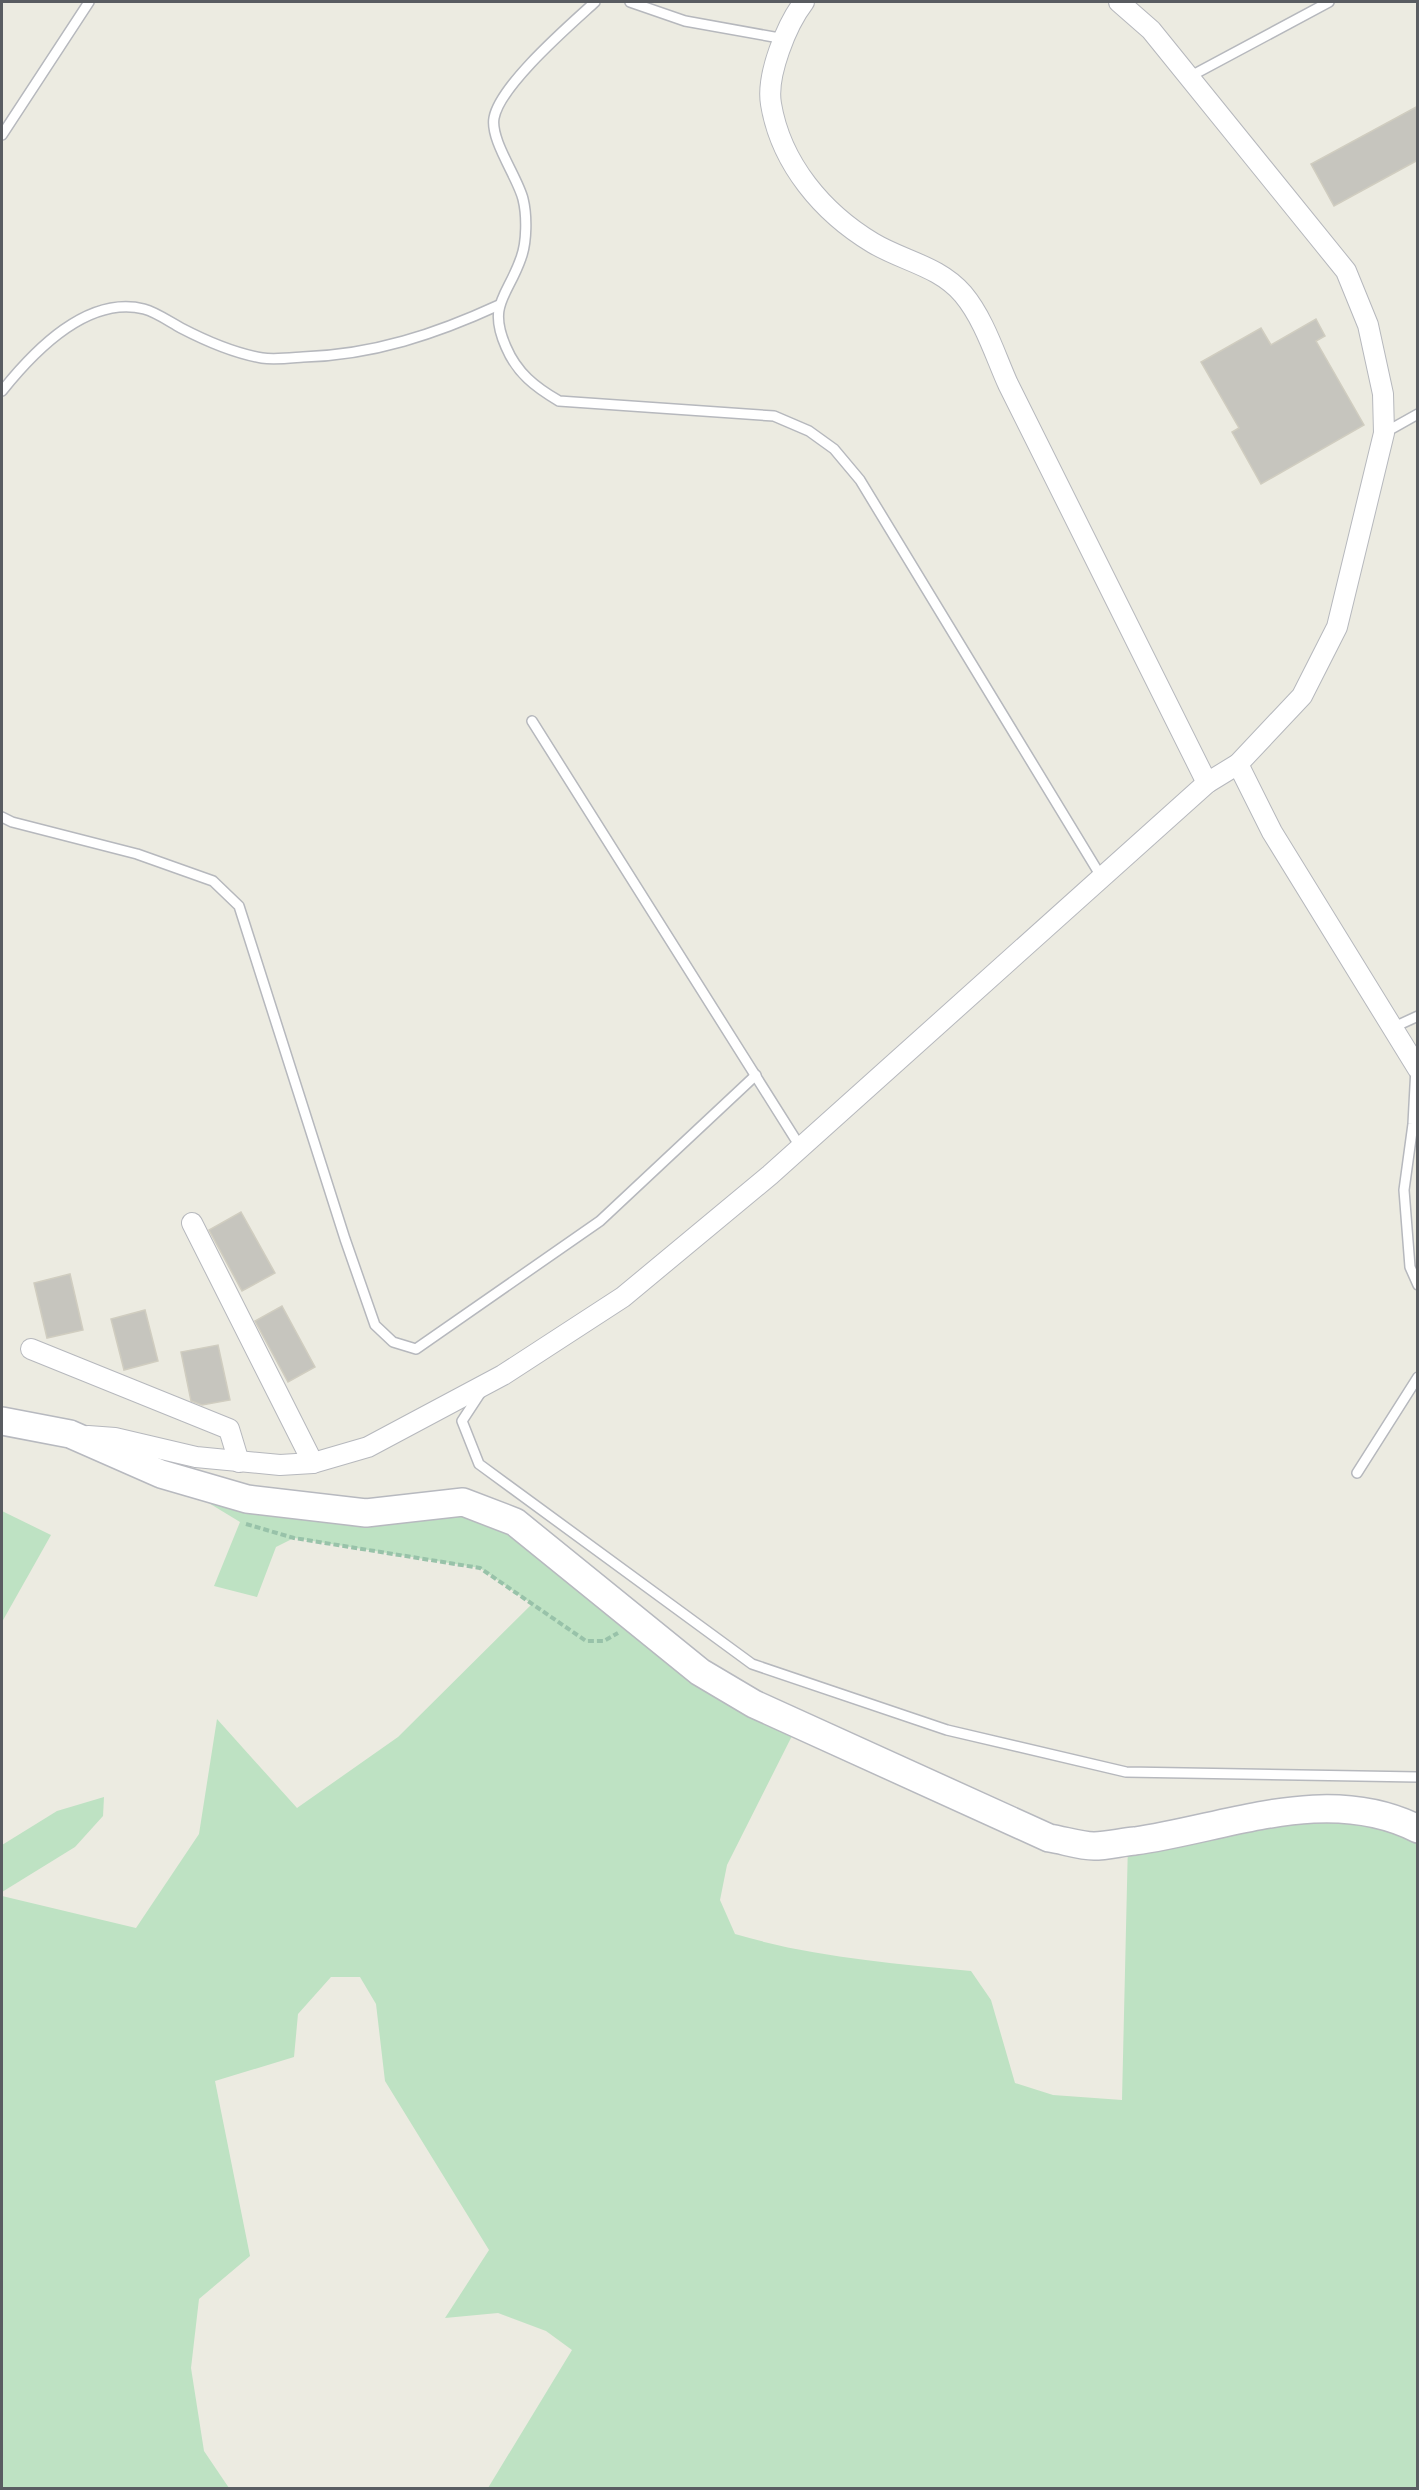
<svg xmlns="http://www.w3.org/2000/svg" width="1419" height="2490" viewBox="0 0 1419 2490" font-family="Raleway,sans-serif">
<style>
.green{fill:#bee2c3}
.building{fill:#c6c5be;stroke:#d0cdc0;stroke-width:1.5}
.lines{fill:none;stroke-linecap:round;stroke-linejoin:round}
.lane-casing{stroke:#b6b8bd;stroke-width:12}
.street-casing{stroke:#b6b8bd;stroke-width:22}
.secondary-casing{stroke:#b7b9bf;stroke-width:30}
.path{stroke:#98c2a9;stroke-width:4;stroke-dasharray:6 3;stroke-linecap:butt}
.lane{stroke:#fff;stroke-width:9}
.street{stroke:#fff;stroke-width:20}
.secondary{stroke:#fff;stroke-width:27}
</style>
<rect width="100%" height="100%" fill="#ecebe1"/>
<!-- green -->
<g class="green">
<path d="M 161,1474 L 247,1499 L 463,1502 L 576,1569 L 798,1724 L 727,1865 L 720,1900 L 735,1934 C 812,1957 891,1963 971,1971 L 991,2000 L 1015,2083 L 1053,2095 L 1122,2100 L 1128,1842 L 1307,1809 L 1417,1829 L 1417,2488 L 488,2488 L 572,2350 L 546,2331 L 498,2313 L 445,2318 L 489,2250 L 385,2081 L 376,2004 L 360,1977 L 331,1977 L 298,2014 L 294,2057 L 215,2081 L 250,2256 L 199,2299 L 191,2368 L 204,2451 L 229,2488 L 2,2488 L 2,1896 L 136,1928 L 199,1834 L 217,1719 L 297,1808 L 398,1737 L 532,1604 L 480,1568 L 294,1538 L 276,1547 L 257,1597 L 214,1586 L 240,1522 Z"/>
<polygon points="2,1511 51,1535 2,1622"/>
<polygon points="104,1797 103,1816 75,1847 2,1892 2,1845 57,1811"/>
</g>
<!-- building -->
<g class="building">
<polygon points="1418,106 1418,160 1334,206 1311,164"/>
<polygon points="1316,319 1325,336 1316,341 1364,425 1261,484 1232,432 1239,428 1201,362 1261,328 1271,345"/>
<polygon points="241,1212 275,1273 242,1291 209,1230"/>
<polygon points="70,1274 83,1330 47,1338 34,1283"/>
<polygon points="282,1306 315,1367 288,1382 255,1321"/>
<polygon points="145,1310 158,1361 124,1370 111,1319"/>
<polygon points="218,1345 230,1400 202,1405 191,1401 181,1352"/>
</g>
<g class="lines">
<defs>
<g id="lane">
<path d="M 595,2 C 570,25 500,85 494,118 C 490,140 518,178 523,199 C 527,215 527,242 521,258 C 508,296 487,304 506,347 C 517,373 535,387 559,401 L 774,416 L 809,431 L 834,449 L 860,480 L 1102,878"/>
<polyline points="630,2 685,21 785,39"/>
<polyline points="1189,77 1329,2"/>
<polyline points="2,135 89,2"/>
<path d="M 2,391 C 34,351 87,295 144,309 C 156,312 170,322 181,328 C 206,341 233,353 262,358 C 274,360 290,358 303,357 C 373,355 436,334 499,305"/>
<polyline points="1384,433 1418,414"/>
<polyline points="532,721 801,1148"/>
<polyline points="2,817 12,822 137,854 213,881 239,906 345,1239 375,1325 393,1342 416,1349 600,1221 756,1075"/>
<polyline points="1392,1028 1418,1016"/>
<polyline points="1416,1067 1413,1124 1404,1190 1410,1267 1418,1285"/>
<polyline points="481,1392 462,1421 479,1464 752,1664 947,1730 1126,1772 1418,1777"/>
<polyline points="1357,1473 1418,1377"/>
</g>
<g id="street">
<path d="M 804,2 C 787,24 766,75 771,104 C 781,164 823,213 873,243 C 903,261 939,266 963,294 C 984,319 995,355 1008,384 L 1207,783"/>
<polyline points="1238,764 1272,832 1418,1069"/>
<polyline points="192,1223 313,1463"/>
<polyline points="31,1349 229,1429 239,1462"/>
<polyline points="88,1436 115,1438 196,1457 280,1465 313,1463 368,1447 503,1375 623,1297 770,1175 1207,783 1238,764 1302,696 1337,627 1384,433 1383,394 1368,325 1346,271 1151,30 1119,2"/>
</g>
<path id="secondary" d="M 2,1421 L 70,1434 L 161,1474 L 247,1499 L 366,1513 L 463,1502 L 515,1522 L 700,1672 L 754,1704 L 1049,1838 C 1063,1840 1080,1846 1094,1846 C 1107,1846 1122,1842 1135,1841 C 1227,1828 1327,1783 1418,1829"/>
</defs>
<!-- lane casing -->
<use href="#lane" class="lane-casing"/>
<!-- street casing -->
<use href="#street" class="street-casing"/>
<!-- secondary casing -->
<use href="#secondary" class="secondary-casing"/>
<!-- path -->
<polyline class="path" points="246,1524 294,1538 480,1568 586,1641 604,1641 618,1633"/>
<!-- lane -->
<use href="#lane" class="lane"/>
<!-- street -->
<use href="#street" class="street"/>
<!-- secondary -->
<use href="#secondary" class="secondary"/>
</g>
<!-- border -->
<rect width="1419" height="2490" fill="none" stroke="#595c61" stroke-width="6"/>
</svg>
